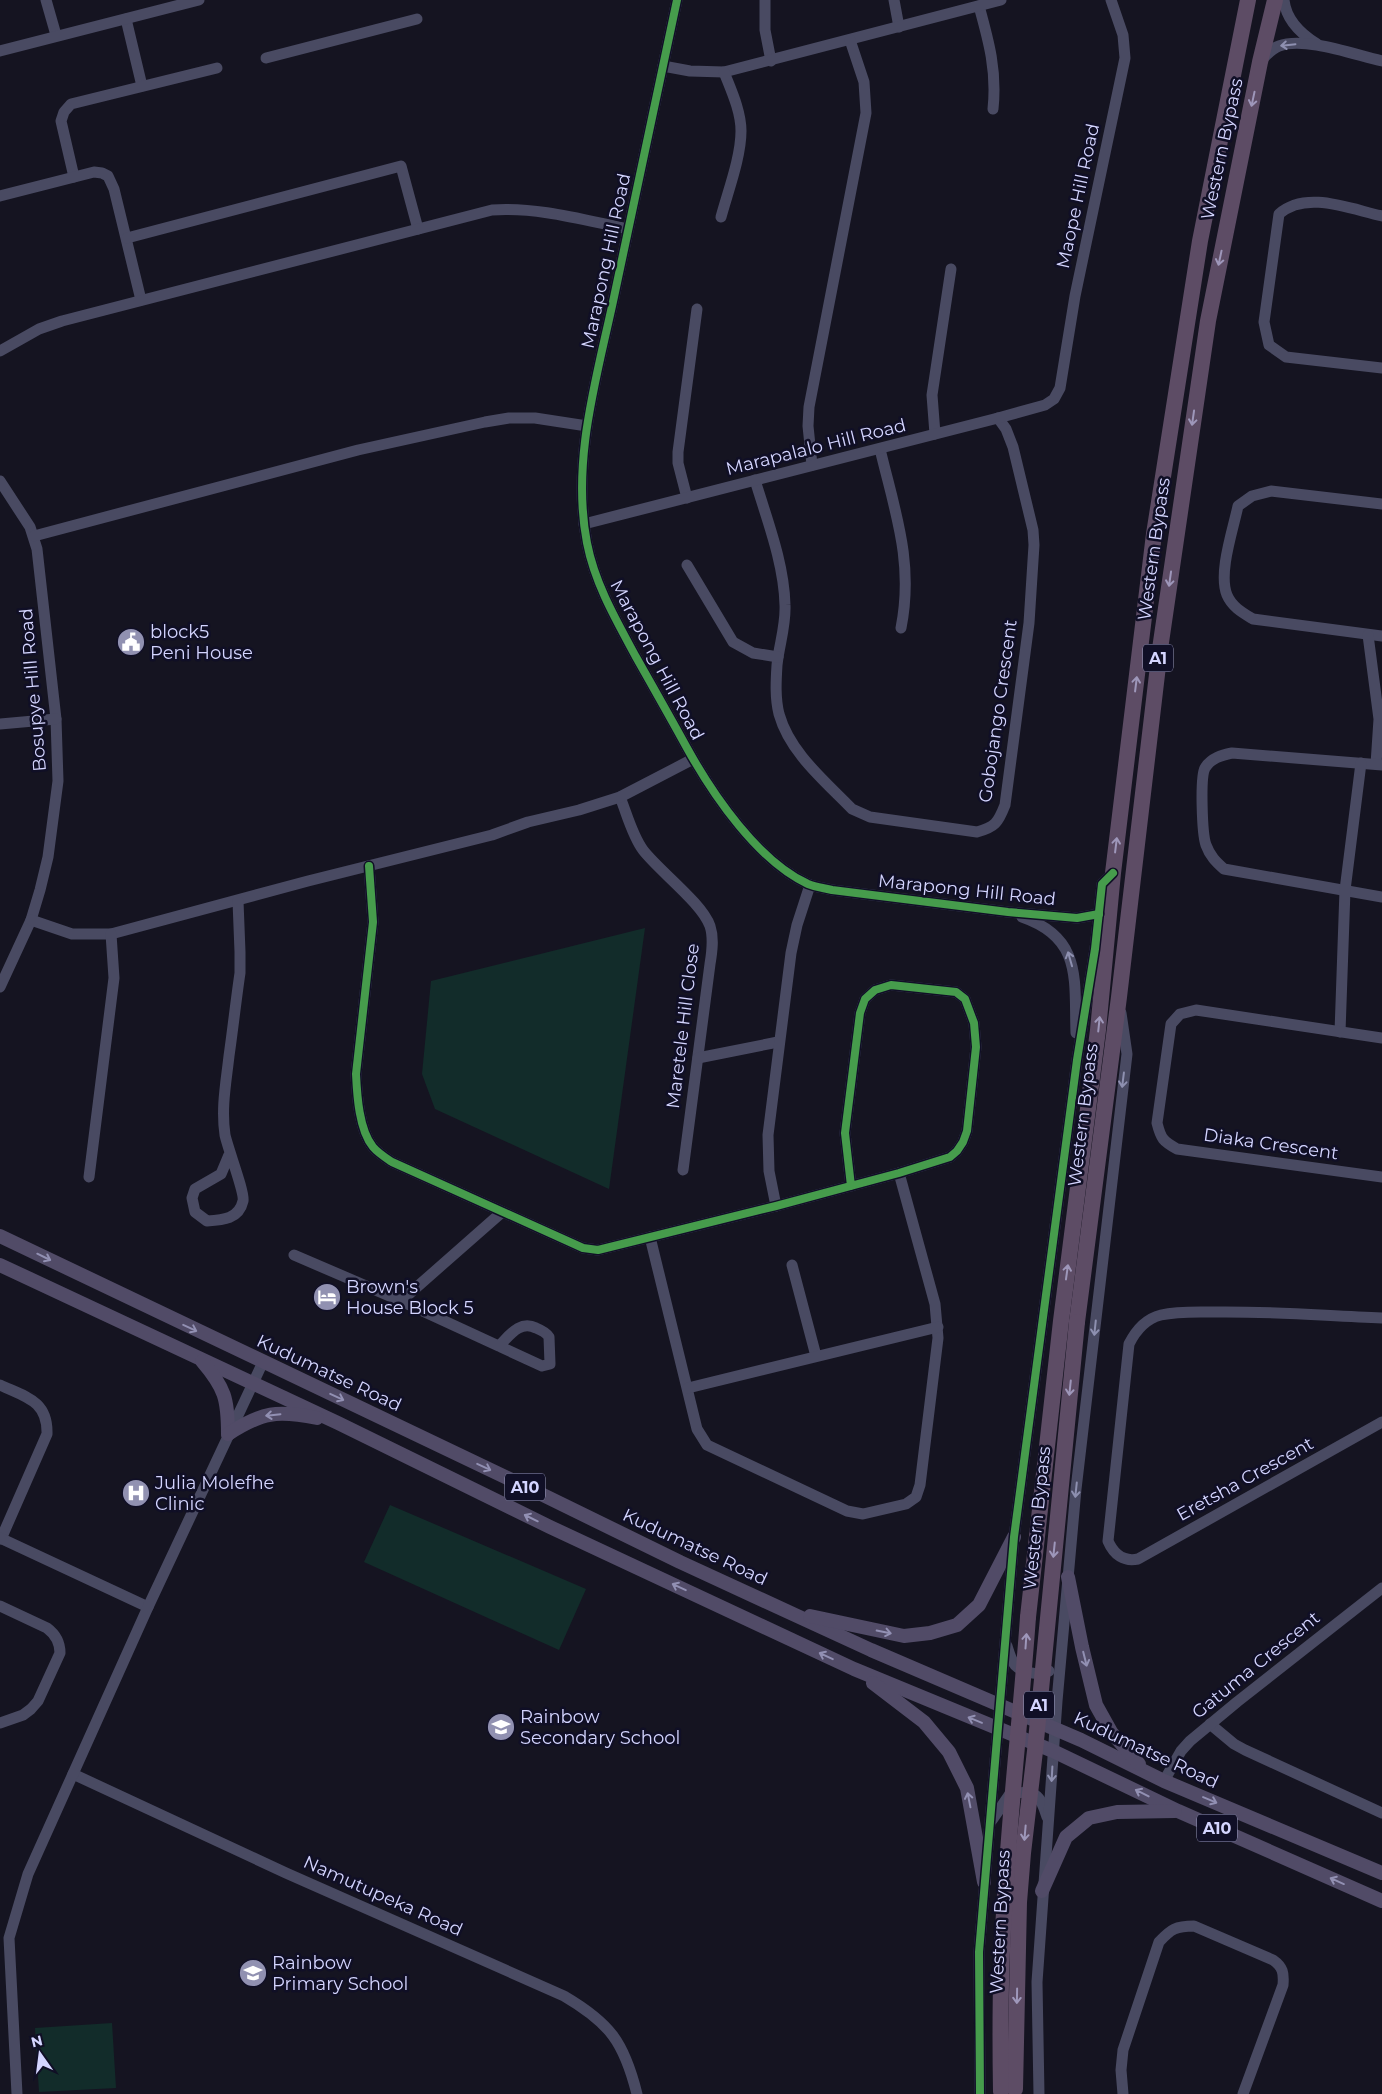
<svg xmlns="http://www.w3.org/2000/svg" width="1382" height="2094" viewBox="0 0 1382 2094" font-family="Montserrat,sans-serif">
<style>
.green{fill:#122c2a}
.lines{fill:none;stroke-linecap:round;stroke-linejoin:round}
.minor{stroke:#494a62;stroke-width:11}
.major{stroke:#514b67;stroke-width:14}
.highway{stroke:#5d4c65;stroke-width:16}
.highway-bridge{stroke:#5d4c65;stroke-width:16}
.cycleway-casing{stroke:#100f26;stroke-width:11}
.cycleway{stroke:#469c4c;stroke-width:8}
.oneway{stroke:#8e90b0}
.oneway2{stroke:#9e97ba}
.oneway3{stroke:#9290b3}
.labels{text-anchor:middle;stroke-width:5;stroke-linejoin:round;paint-order:stroke}
.shield{fill:#100f26;stroke:#999abe;stroke-width:1}
.shield-label{font-size:16px;font-weight:bold;fill:#d4d5ff}
.street-label{font-size:18px;fill:#d4d5ff;stroke:#100f26}
.poi-label{font-size:18px;fill:#d4d5ff;stroke:#100f26;text-anchor:start}
</style>
<rect width="100%" height="100%" fill="#151421"/>
<!-- green -->
<g class="green">
<polygon points="645,928 609,1189 435,1109 422,1074 431,981"/>
<polygon points="390,1505 586,1589 559,1650 364,1562"/>
<polygon points="112,2023 116,2088 39,2092 35,2028"/>
</g>
<g class="lines">
<!-- minor -->
<g class="minor">
<polyline points="46,0 56,35"/>
<path d="M 677,0 C 656,99 635,198 614,297 C 597,377 571,461 587,543 C 595,584 616,620 636,657 C 653,687 670,717 687,748 C 713,795 758,861 808,884 C 815,887 824,888 832,890 L 1008,912 L 1077,918 L 1099,914"/>
<polyline points="765,0 765,30 771,61"/>
<polyline points="894,0 899,27"/>
<path d="M 1284,0 C 1286,20 1301,34 1317,44"/>
<path d="M 979,6 C 989,42 997,71 993,109"/>
<polyline points="126,19 142,86"/>
<polyline points="0,51 199,0"/>
<polyline points="266,58 417,19"/>
<path d="M 1261,61 C 1266,55 1271,49 1279,46 C 1304,36 1355,55 1382,61"/>
<polyline points="663,66 690,71 724,72 1001,0"/>
<polyline points="74,177 61,121 64,112 71,104 217,68"/>
<polyline points="0,196 94,172 102,173 108,176 114,189 141,300"/>
<path d="M 1382,216 C 1350,209 1306,190 1279,214 L 1264,322 L 1269,345 L 1286,357 L 1382,368"/>
<path d="M 721,217 C 728,191 741,157 741,131 C 741,111 731,90 724,72"/>
<polyline points="127,238 401,166 418,229"/>
<path d="M 0,351 L 39,329 L 62,321 L 492,210 C 539,207 583,220 628,229"/>
<polyline points="935,434 932,395 951,269"/>
<path d="M 880,449 C 895,512 914,562 901,628"/>
<polyline points="812,465 808,426 809,407 866,113 864,82 850,40"/>
<path d="M 755,480 C 767,520 784,563 785,605 C 786,626 779,645 777,665 C 776,681 775,698 779,714 C 790,753 825,781 852,809 L 870,817 L 977,832 C 995,827 998,823 1005,805 L 1029,623 L 1034,545 L 1033,530 L 1013,447 L 1006,429 L 998,418"/>
<polyline points="0,481 30,527 37,549 56,719 58,781 48,857 40,890 31,920 0,987"/>
<polyline points="687,498 678,463 678,452 697,309"/>
<path d="M 1382,504 L 1271,491 L 1252,496 L 1238,506 C 1233,530 1218,573 1227,595 C 1232,607 1243,613 1253,619 L 1382,636"/>
<polyline points="584,524 998,418 1045,405 1054,399 1060,388 1075,296 1125,58 1123,35 1111,0"/>
<polyline points="34,536 358,450 485,422 509,418 535,418 587,426"/>
<polyline points="687,565 733,642 753,653 778,657"/>
<polyline points="1368,635 1379,719 1376,764"/>
<polyline points="0,724 56,719"/>
<path d="M 1382,765 L 1232,753 C 1222,755 1211,758 1205,768 C 1200,777 1202,834 1206,845 C 1210,856 1216,862 1224,869 L 1382,897"/>
<path d="M 620,797 C 627,814 632,835 643,850 C 659,871 702,903 710,926 C 714,938 712,952 710,964 L 683,1170"/>
<path d="M 369,866 L 373,922 L 356,1074 C 357,1095 359,1130 373,1147 C 378,1153 386,1158 392,1162 L 583,1248 L 598,1250 L 776,1206 L 899,1173 L 950,1157 L 957,1151 L 963,1142 L 967,1131 L 976,1047 L 974,1023 L 965,999 L 956,992 L 891,985 L 875,990 L 865,999 L 860,1013 L 845,1133 L 851,1186"/>
<path d="M 1022,917 C 1083,938 1074,980 1076,1033"/>
<polyline points="31,920 72,934 111,934 308,881 492,835 528,822 579,810 620,797 693,759"/>
<polyline points="1340,1032 1345,890 1361,763"/>
<path d="M 1382,1038 L 1196,1010 L 1180,1014 L 1171,1024 L 1157,1123 C 1161,1139 1163,1141 1177,1149 L 1382,1177"/>
<polyline points="698,1058 778,1042"/>
<path d="M 229,1155 L 221,1174 L 195,1189 L 192,1198 L 195,1212 L 207,1221 C 223,1220 239,1219 243,1201 C 245,1193 228,1149 225,1135 C 221,1108 226,1083 229,1056 C 233,1028 236,1000 240,973 L 240,952 L 238,901"/>
<polyline points="89,1177 114,978 111,934"/>
<polyline points="776,1206 769,1171 768,1135 791,953 797,925 810,885"/>
<polyline points="650,1237 697,1429 707,1445 847,1511 863,1514 906,1504 916,1497 920,1485 938,1338 935,1304 899,1173"/>
<path d="M 294,1255 L 401,1301 L 542,1366 L 550,1364 L 549,1337 C 546,1332 541,1330 536,1328 C 520,1320 510,1335 499,1346"/>
<polyline points="792,1265 816,1356"/>
<polyline points="401,1301 501,1213"/>
<path d="M 1382,1318 C 1326,1316 1270,1311 1214,1312 C 1197,1312 1178,1311 1161,1315 C 1145,1319 1136,1330 1129,1344 L 1108,1541 C 1114,1555 1124,1562 1138,1559 L 1382,1422"/>
<path d="M 0,1385 C 26,1397 48,1401 47,1434 L 1,1539"/>
<polyline points="688,1388 938,1327"/>
<polyline points="0,1538 148,1607"/>
<path d="M 0,1606 L 47,1628 C 55,1634 60,1643 60,1653 L 38,1701 L 31,1709 L 23,1715 L 0,1723"/>
<path d="M 1007,1646 C 1009,1652 1011,1660 1015,1665 C 1023,1673 1039,1676 1049,1671"/>
<polyline points="1210,1724 1234,1744 1245,1750 1382,1813"/>
<path d="M 73,1774 L 286,1873 L 564,1996 C 610,2023 624,2042 637,2094"/>
<polyline points="1164,1781 1181,1751 1190,1741 1237,1702 1382,1588"/>
<path d="M 992,1820 L 1010,1794 C 1035,1789 1040,1794 1047,1817"/>
<polyline points="17,2094 9,1938 28,1874 148,1607 263,1362"/>
<polyline points="980,2094 979,1952 1014,1537 1077,1060 1095,949 1102,884 1113,873"/>
<polyline points="1039,2094 1037,1982 1057,1701 1076,1489 1127,1054 1121,1013"/>
<path d="M 1123,2094 L 1121,2070 L 1123,2050 L 1159,1942 C 1171,1929 1176,1926 1194,1926 L 1273,1960 C 1283,1967 1284,1973 1283,1985 L 1243,2094"/>
</g>
<!-- major -->
<g class="major">
<polyline points="0,1236 539,1493 680,1562 871,1650 1081,1740 1164,1781 1382,1873"/>
<polyline points="0,1265 338,1423 550,1527 854,1669 1053,1751 1178,1811 1382,1901"/>
<path d="M 202,1361 C 225,1388 228,1399 228,1434"/>
<path d="M 228,1434 C 262,1412 277,1410 317,1418"/>
<polyline points="1068,1577 1082,1647 1096,1705 1111,1732 1139,1764"/>
<polyline points="810,1616 904,1636 930,1633 957,1625 979,1605 1014,1537"/>
<polyline points="873,1683 924,1722 949,1752 967,1788 984,1882"/>
<polyline points="1042,1891 1066,1837 1089,1818 1117,1812 1175,1811"/>
</g>
<!-- highway -->
<g class="highway">
<polyline points="1077,1322 1119,997 1160,649 1208,321 1260,62 1275,0"/>
<polyline points="1028,1617 1061,1321 1098,1030 1113,873 1154,534 1200,241 1248,0"/>
</g>
<!-- highway-bridge -->
<g class="highway-bridge">
<polyline points="1015,2089 1019,1902 1023,1853 1035,1751 1077,1322"/>
<path d="M 1001,2091 C 1000,2032 1000,1972 1004,1913 C 1009,1814 1021,1716 1028,1617"/>
</g>
<defs>
<g id="cycleway">
<path d="M 677,0 C 656,99 635,198 614,297 C 597,377 571,461 587,543 C 595,584 616,620 636,657 C 653,687 670,717 687,748 C 713,795 758,861 808,884 C 815,887 824,888 832,890 L 1008,912 L 1077,918 L 1099,914"/>
<path d="M 369,866 L 373,922 L 356,1074 C 357,1095 359,1130 373,1147 C 378,1153 386,1158 392,1162 L 583,1248 L 598,1250 L 776,1206 L 899,1173 L 950,1157 L 957,1151 L 963,1142 L 967,1131 L 976,1047 L 974,1023 L 965,999 L 956,992 L 891,985 L 875,990 L 865,999 L 860,1013 L 845,1133 L 851,1186"/>
<polyline points="980,2094 979,1952 1014,1537 1077,1060 1095,949 1102,884 1113,873"/>
</g>
</defs>
<!-- cycleway casing -->
<use href="#cycleway" class="cycleway-casing"/>
<!-- cycleway -->
<use href="#cycleway" class="cycleway"/>
</g>
<!-- one-way arrows -->
<defs><path id="oneway-shaft" d="M-6 0H5M1.5-3L5.5 0L1.5 3" fill="none" stroke-width="1.6" stroke-linecap="round" stroke-linejoin="round" transform="scale(1.25)"/></defs>
<g class="oneway">
<use href="#oneway-shaft" transform="translate(1288 45) rotate(174)"/>
<use href="#oneway-shaft" transform="translate(1070 959) rotate(-106)"/>
<use href="#oneway-shaft" transform="translate(1123 1080) rotate(97)"/>
<use href="#oneway-shaft" transform="translate(1095 1328) rotate(96)"/>
<use href="#oneway-shaft" transform="translate(1076 1490) rotate(96)"/>
<use href="#oneway-shaft" transform="translate(1052 1774) rotate(93)"/>
</g>
<g class="oneway2">
<use href="#oneway-shaft" transform="translate(1253 99) rotate(102)"/>
<use href="#oneway-shaft" transform="translate(1220 258) rotate(102)"/>
<use href="#oneway-shaft" transform="translate(1193 418) rotate(98)"/>
<use href="#oneway-shaft" transform="translate(1170 579) rotate(98)"/>
<use href="#oneway-shaft" transform="translate(1136 684) rotate(-83)"/>
<use href="#oneway-shaft" transform="translate(1116 845) rotate(-83)"/>
<use href="#oneway-shaft" transform="translate(1099 1024) rotate(-84)"/>
<use href="#oneway-shaft" transform="translate(1067 1272) rotate(-82)"/>
<use href="#oneway-shaft" transform="translate(1070 1388) rotate(96)"/>
<use href="#oneway-shaft" transform="translate(1054 1550) rotate(96)"/>
<use href="#oneway-shaft" transform="translate(1026 1641) rotate(-86)"/>
<use href="#oneway-shaft" transform="translate(1025 1833) rotate(95)"/>
<use href="#oneway-shaft" transform="translate(1017 1996) rotate(91)"/>
</g>
<g class="oneway3">
<use href="#oneway-shaft" transform="translate(44 1257) rotate(26)"/>
<use href="#oneway-shaft" transform="translate(190 1328) rotate(25)"/>
<use href="#oneway-shaft" transform="translate(337 1397) rotate(25)"/>
<use href="#oneway-shaft" transform="translate(273 1415) rotate(174)"/>
<use href="#oneway-shaft" transform="translate(484 1467) rotate(25)"/>
<use href="#oneway-shaft" transform="translate(531 1518) rotate(-154)"/>
<use href="#oneway-shaft" transform="translate(679 1587) rotate(-155)"/>
<use href="#oneway-shaft" transform="translate(884 1632) rotate(11)"/>
<use href="#oneway-shaft" transform="translate(826 1656) rotate(-155)"/>
<use href="#oneway-shaft" transform="translate(1085 1659) rotate(76)"/>
<use href="#oneway-shaft" transform="translate(975 1720) rotate(-158)"/>
<use href="#oneway-shaft" transform="translate(1142 1793) rotate(-153)"/>
<use href="#oneway-shaft" transform="translate(969 1800) rotate(-101)"/>
<use href="#oneway-shaft" transform="translate(1210 1800) rotate(23)"/>
<use href="#oneway-shaft" transform="translate(1337 1881) rotate(-156)"/>
</g>
<!-- icons -->
<defs>
<symbol id="civic-disc" viewBox="-11 -11 22 22"><circle r="9.5" fill="#9191b1" stroke="#100f26"/><path d="M-.6-6.5H3V-4.5H.6V-3L4-1V1h2V6H-6V1h2V-1L-.6-3ZM-1.2 2.5V6h2.4V2.5Z" fill="#fff"/></symbol>
<symbol id="hotel-disc" viewBox="-11 -11 22 22"><circle r="9.5" fill="#9191b1" stroke="#100f26"/><path d="M-6-4.5h1.5V1H6V5H4.5V3h-9V5H-6ZM-4 0a1.8 1.8 0 1 1 3.6 0ZM.5 0V-2.5h3Q6-2.5 6 0Z" fill="#fff"/></symbol>
<symbol id="hospital-disc" viewBox="-11 -11 22 22"><circle r="9.5" fill="#9191b1" stroke="#100f26"/><path d="M-5-5h3v3.5h4V-5h3V5h-3V1.5h-4V5h-3Z" fill="#fff"/></symbol>
<symbol id="school-disc" viewBox="-11 -11 22 22"><circle r="9.5" fill="#9191b1" stroke="#100f26"/><path d="M0-5L7-2L0 1L-7-2ZM-4 1L0 2.5L4 1V4Q0 6-4 4Z" fill="#fff"/></symbol>
</defs>
<g fill-rule="evenodd">
<use href="#civic-disc" x="115" y="626" width="32" height="32"/>
<use href="#hotel-disc" x="311" y="1281" width="32" height="32"/>
<use href="#hospital-disc" x="120" y="1477" width="32" height="32"/>
<use href="#school-disc" x="485" y="1711" width="32" height="32"/>
<use href="#school-disc" x="237" y="1957" width="32" height="32"/>
</g>
<g class="labels">
<!-- shield labels -->
<g class="shield">
<rect x="1143" y="644.5" width="30" height="27" rx="4"/>
<rect x="505" y="1473.5" width="40" height="27" rx="4"/>
<rect x="1024" y="1691.5" width="30" height="27" rx="4"/>
<rect x="1197" y="1814.5" width="40" height="27" rx="4"/>
</g>
<g class="shield-label">
<text x="1158" y="664">A1</text>
<text x="525" y="1493">A10</text>
<text x="1039" y="1711">A1</text>
<text x="1217" y="1834">A10</text>
</g>
<!-- street labels -->
<g class="street-label">
<text transform="translate(1222 149) rotate(-78)" y="6">Western Bypass</text>
<text transform="translate(1078 196) rotate(-78)" y="6">Maope Hill Road</text>
<text transform="translate(606 261) rotate(-78)" y="6">Marapong Hill Road</text>
<text transform="translate(816 447) rotate(-14)" y="6">Marapalalo Hill Road</text>
<text transform="translate(1154 549) rotate(-82)" y="6">Western Bypass</text>
<text transform="translate(657 660) rotate(62)" y="6">Marapong Hill Road</text>
<text transform="translate(33 690) rotate(-95)" y="6">Bosupye Hill Road</text>
<text transform="translate(998 711) rotate(-82)" y="6">Gobojango Crescent</text>
<text transform="translate(967 890) rotate(6)" y="6">Marapong Hill Road</text>
<text transform="translate(683 1026) rotate(-83)" y="6">Maretele Hill Close</text>
<text transform="translate(1083 1115) rotate(-83)" y="6">Western Bypass</text>
<text transform="translate(1271 1144) rotate(8)" y="6">Diaka Crescent</text>
<text transform="translate(329 1373) rotate(25)" y="6">Kudumatse Road</text>
<text transform="translate(1245 1479) rotate(-29)" y="6">Eretsha Crescent</text>
<text transform="translate(1037 1518) rotate(-84)" y="6">Western Bypass</text>
<text transform="translate(695 1547) rotate(25)" y="6">Kudumatse Road</text>
<text transform="translate(1256 1665) rotate(-39)" y="6">Gatuma Crescent</text>
<text transform="translate(1146 1750) rotate(25)" y="6">Kudumatse Road</text>
<text transform="translate(383 1896) rotate(24)" y="6">Namutupeka Road</text>
<text transform="translate(1000 1922) rotate(-87)" y="6">Western Bypass</text>
</g>
<!-- poi labels -->
<g class="poi-label">
<text x="150" y="638">block5<tspan x="150" dy="21">Peni House</tspan></text>
<text x="346" y="1293">Brown's<tspan x="346" dy="21">House Block 5</tspan></text>
<text x="155" y="1489">Julia Molefhe<tspan x="155" dy="21">Clinic</tspan></text>
<text x="520" y="1723">Rainbow<tspan x="520" dy="21">Secondary School</tspan></text>
<text x="272" y="1969">Rainbow<tspan x="272" dy="21">Primary School</tspan></text>
</g>
</g>
<!-- north arrow -->
<g transform="translate(40 2054) rotate(346)" stroke="#100f26" stroke-width="4" paint-order="stroke">
<path d="M0-4L9 19L0 12L-9 19Z" fill="#d4d5ff"/>
<text y="-8" font-size="14" font-weight="bold" text-anchor="middle" fill="#d4d5ff">N</text>
</g>
</svg>
